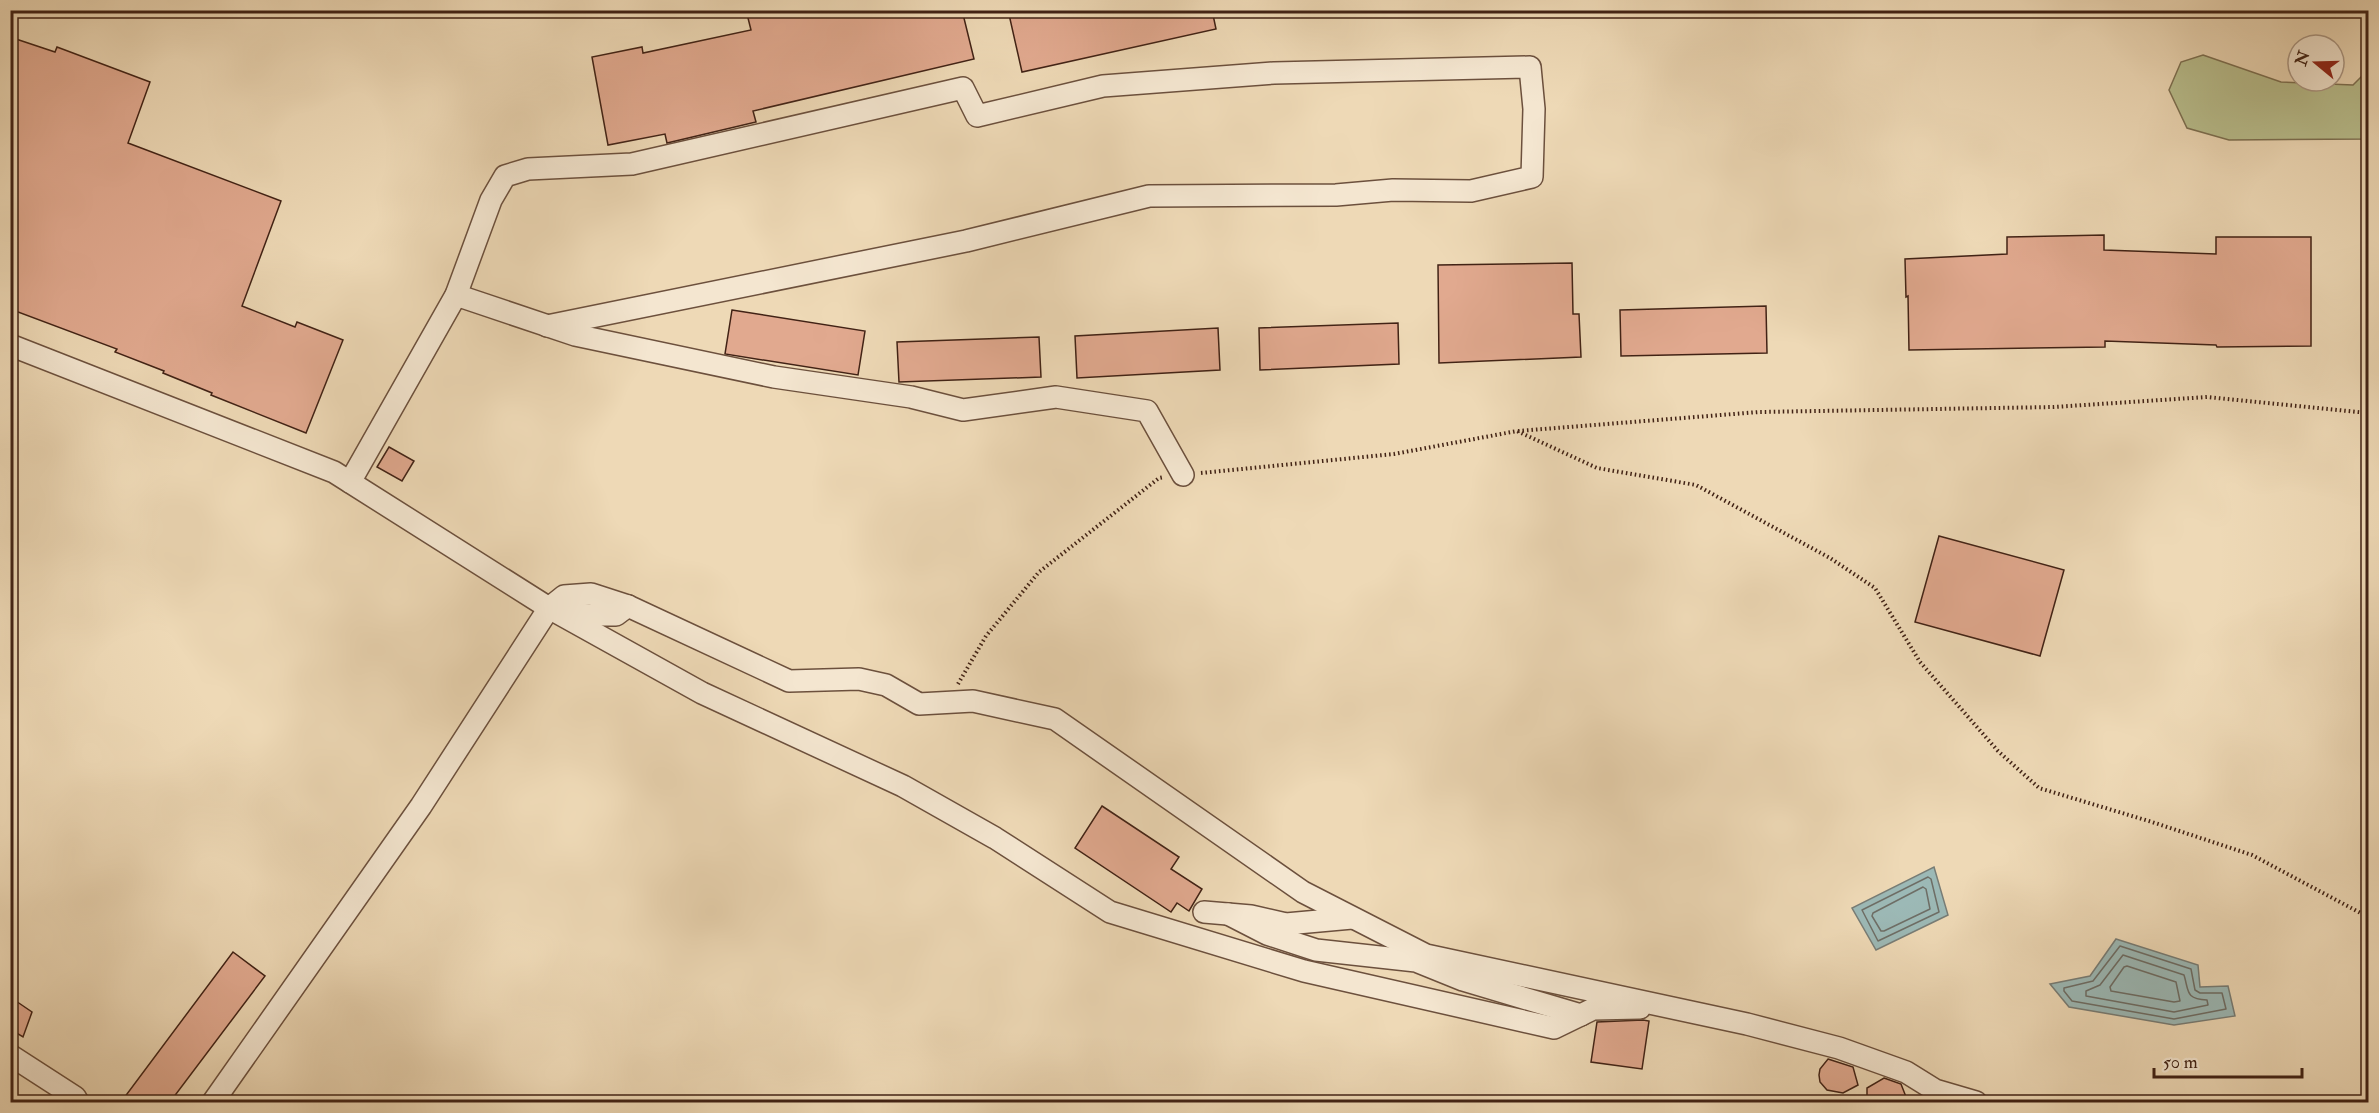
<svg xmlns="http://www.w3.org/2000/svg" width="2379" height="1113" viewBox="0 0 2379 1113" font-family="'IM FELL Double Pica',serif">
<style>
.green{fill:#b9bf8e;stroke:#7d7052;stroke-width:1.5}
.water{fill:#9cb9b6;stroke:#787d76;stroke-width:1.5}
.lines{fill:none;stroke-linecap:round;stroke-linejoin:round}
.shore{stroke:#6e6e66;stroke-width:1.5}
.building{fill:#e1a98f;stroke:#412215;stroke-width:1.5}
.street-casing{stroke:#6c503d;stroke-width:24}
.path{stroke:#412215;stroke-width:4;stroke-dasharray:1.5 3;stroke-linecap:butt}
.street{stroke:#f4e6d0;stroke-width:21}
</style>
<rect width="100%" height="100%" fill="#eed9b6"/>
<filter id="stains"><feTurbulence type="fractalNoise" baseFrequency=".00333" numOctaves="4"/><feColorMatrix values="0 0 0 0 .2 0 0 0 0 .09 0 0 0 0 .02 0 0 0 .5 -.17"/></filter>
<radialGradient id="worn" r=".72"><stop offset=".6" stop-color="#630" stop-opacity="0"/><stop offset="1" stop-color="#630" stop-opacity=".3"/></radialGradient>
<!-- green -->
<polygon class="green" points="2203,55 2281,82 2353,85 2368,70 2368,139 2229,140 2187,128 2169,90 2181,62"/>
<!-- water -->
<g class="water">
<polygon points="1934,867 1948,915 1876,950 1852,908"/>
<polygon points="2116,939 2198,965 2200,987 2228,986 2235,1016 2174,1025 2069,1007 2050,984 2090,976"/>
</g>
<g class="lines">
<!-- shore -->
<g class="shore">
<polygon points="1928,877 1931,879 1939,912 1878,941 1862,910"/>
<polygon points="1923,887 1926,889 1930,909 1884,931 1881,931 1872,916 1873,913"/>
<polygon points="2120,946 2191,969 2195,990 2200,993 2222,993 2226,1009 2174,1019 2072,1001 2064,991 2064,988 2093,981"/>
<path d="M 2123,955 L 2184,975 C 2189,991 2185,999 2207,1000 L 2208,1005 L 2174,1012 L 2086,996 L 2086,991 L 2100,985 Z"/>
<polygon points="2127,966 2176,982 2180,1001 2174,1002 2111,991 2110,987 2124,967"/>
</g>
</g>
<!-- building -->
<g class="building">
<polygon points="746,10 962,10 974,59 753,111 756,122 667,143 665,134 608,145 592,57 642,47 643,53 751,30"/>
<polygon points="1008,10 1212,10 1216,29 1022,72"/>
<polygon points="10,37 55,52 57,47 150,82 128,143 281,201 242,306 295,327 297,322 343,340 306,433 211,395 212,393 163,373 164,371 115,352 117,349 10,309"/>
<polygon points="2104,235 2104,250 2216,254 2216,237 2311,237 2311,346 2217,347 2216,345 2105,341 2105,347 1909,350 1908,296 1906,297 1905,259 2007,254 2007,237"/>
<polygon points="1572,263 1573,314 1579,314 1581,357 1439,363 1438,265"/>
<polygon points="1766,306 1767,353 1621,356 1620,310"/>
<polygon points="732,310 865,331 858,375 725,354"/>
<polygon points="1398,323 1399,364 1260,370 1259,328"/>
<polygon points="1218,328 1220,370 1077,378 1075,336"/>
<polygon points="1039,337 1041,377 899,382 897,342"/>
<polygon points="389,447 414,461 402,481 377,467"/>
<polygon points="1939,536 2064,570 2040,656 1915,622"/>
<polygon points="1102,806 1179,857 1171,869 1202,889 1189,911 1177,903 1171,912 1075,848"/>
<polygon points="233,952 265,976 170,1102 121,1102"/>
<polygon points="10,997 32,1012 23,1037 10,1029"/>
<polygon points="1643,1020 1649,1021 1642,1069 1591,1062 1597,1022"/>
<polygon points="1828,1059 1853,1067 1858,1085 1843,1093 1827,1090 1820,1082 1819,1075 1820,1069"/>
<polygon points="1884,1078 1901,1084 1908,1102 1867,1102 1867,1088"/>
</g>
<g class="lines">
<defs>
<g id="street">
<polyline points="456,295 575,335 774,377 911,397 963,410 1056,397 1147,411 1183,475"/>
<polyline points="10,345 334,472 549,608 702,693 903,786 995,838 1110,912 1304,971 1554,1028 1593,1009 1640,1008"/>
<polyline points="350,482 456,295 491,200 505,176 528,169 632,164 963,88 977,116 1103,86 1274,73 1530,67 1534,109 1532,177 1471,191 1393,190 1336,195 1149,196 966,241 547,326"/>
<polyline points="565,611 584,615 616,615 628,606"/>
<polyline points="1204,912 1251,916 1286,924 1352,918"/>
<polyline points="1228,914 1267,934 1316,950 1416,961 1463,980 1581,1015"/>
<polyline points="10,1055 75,1097 78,1102"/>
<polyline points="213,1102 421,806 549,608 564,596 591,594 628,606 789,681 859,679 886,685 919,704 973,701 1055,719 1303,892 1426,955 1747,1024 1839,1048 1906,1072 1935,1090 1976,1102"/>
</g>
</defs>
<!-- street casing -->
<use href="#street" class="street-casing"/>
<!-- path -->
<g class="path">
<polyline points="1518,431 1759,412 2054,407 2207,397 2368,413"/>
<polyline points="1201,473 1394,454 1517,431 1597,468 1696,485 1830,558 1875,588 1920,662 1998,751 2039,788 2152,822 2252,855 2368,917"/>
<polyline points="958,684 986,636 1039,572 1159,478 1164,477"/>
</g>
<!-- street -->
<use href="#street" class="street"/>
</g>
<!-- margin -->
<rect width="2379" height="1113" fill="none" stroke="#eed9b6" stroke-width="36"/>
<rect x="12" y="12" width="2355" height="1089" fill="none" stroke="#412215" stroke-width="3"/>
<rect x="18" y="18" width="2343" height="1077" fill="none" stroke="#412215" stroke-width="1.5"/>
<!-- north arrow -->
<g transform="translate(2316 63) rotate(289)"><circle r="28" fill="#f4e6d0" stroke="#ac9885" stroke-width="1.5"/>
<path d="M0-4.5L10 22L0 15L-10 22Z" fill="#8f2418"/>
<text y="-9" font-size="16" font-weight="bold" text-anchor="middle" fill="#412215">N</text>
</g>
<!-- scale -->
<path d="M2154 1068v9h148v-9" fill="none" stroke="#412215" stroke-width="3"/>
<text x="2163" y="1068" font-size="18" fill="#412215" stroke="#f4e6d0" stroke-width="4.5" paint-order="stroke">50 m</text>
<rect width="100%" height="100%" filter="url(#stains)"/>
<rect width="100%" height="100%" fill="url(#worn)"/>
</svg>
